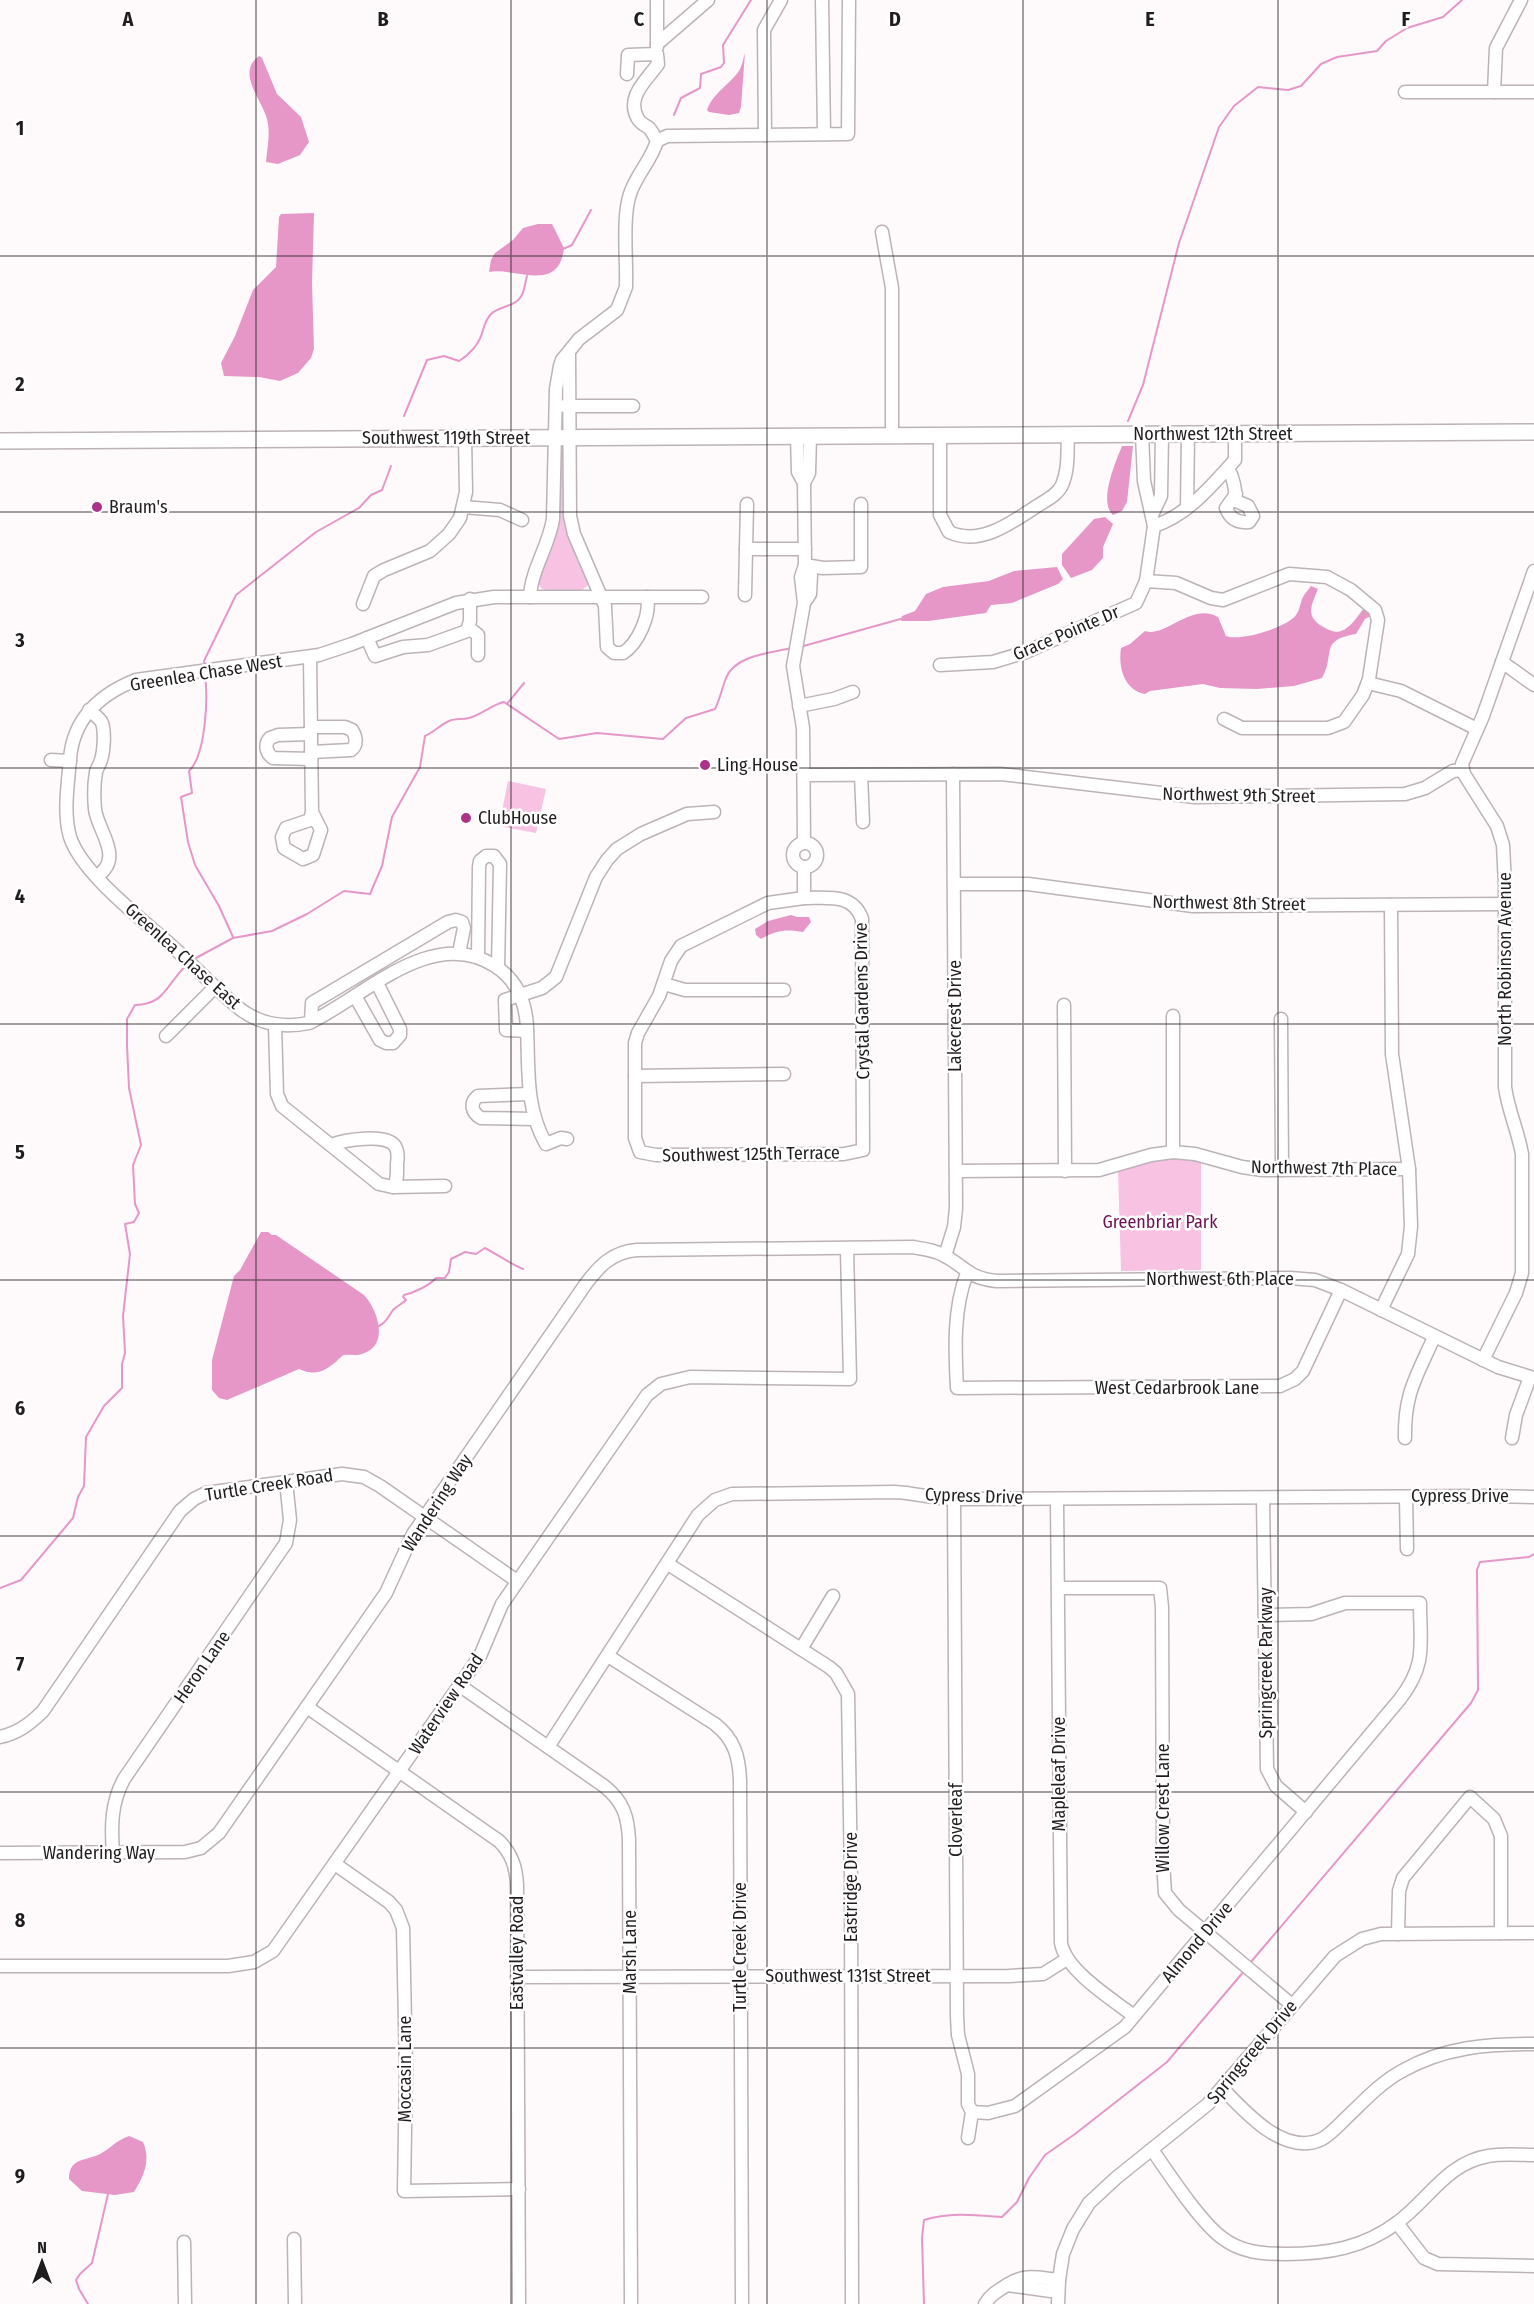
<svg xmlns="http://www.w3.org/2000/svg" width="1534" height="2304" viewBox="0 0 1534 2304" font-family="'Fira Sans Condensed',sans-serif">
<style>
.green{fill:#f8c2e2}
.water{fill:#e697c8}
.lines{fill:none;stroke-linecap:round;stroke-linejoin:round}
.stream{stroke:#e697c8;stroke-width:2}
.minor-casing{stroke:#bcb2b8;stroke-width:15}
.major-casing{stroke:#bcb2b8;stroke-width:18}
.minor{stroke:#fff;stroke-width:12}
.major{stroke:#fff;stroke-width:15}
.grid{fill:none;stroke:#211d1f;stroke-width:1.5;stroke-opacity:0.55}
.poi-dot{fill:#ab3286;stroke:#fff;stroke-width:2}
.labels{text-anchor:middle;stroke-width:5;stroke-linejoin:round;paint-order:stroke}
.street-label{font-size:18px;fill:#211d1f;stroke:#fff}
.poi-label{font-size:18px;fill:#211d1f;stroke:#fff;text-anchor:start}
.park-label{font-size:18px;fill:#6d1154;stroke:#fff}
.grid-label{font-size:20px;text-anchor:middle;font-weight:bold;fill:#211d1f;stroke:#fff;stroke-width:5;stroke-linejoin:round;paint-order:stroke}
</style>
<rect width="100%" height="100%" fill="#fefafc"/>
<!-- green -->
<g class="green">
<path d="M 562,449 L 565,450 L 567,515 L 588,580 L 588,585 L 581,591 C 569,591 543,597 538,583 L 559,523 L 560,452 Z"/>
<polygon points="508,781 546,789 536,833 499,826"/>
<polygon points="1180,1157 1201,1161 1201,1270 1121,1271 1118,1170 1138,1162"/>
</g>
<!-- water -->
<g class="water">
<path d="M 745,53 L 741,107 L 739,113 L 729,115 L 709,112 L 707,110 C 713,93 729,85 739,71 C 742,66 743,59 745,53 Z"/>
<path d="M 259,56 L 262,58 L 277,94 L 301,117 L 309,142 L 300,155 L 278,164 L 266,162 C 267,149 270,137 268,124 C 266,103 234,74 259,56 Z"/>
<polygon points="314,213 312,283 314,349 311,358 298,373 280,381 259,377 224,376 221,363 235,336 253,290 276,267 279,217 281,214"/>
<path d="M 538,224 L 552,224 L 564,248 C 559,294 516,267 489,272 L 491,260 L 495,253 L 513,240 L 523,228 Z"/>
<path d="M 1122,446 L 1133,446 L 1127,502 L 1122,511 L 1113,515 C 1098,502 1116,461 1122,446 Z"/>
<polygon points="1105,517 1113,524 1103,547 1103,558 1092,570 1071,578 1062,565 1062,554 1094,519"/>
<polygon points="1057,567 1063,579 1058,584 1012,603 991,605 986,613 928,621 901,621 902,616 915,611 926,594 943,587 989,581 1014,571"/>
<path d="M 1311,586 L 1318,589 C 1310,608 1305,618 1327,629 C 1332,631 1335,633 1341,631 C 1351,628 1358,615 1365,607 L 1372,615 L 1365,619 L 1356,634 C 1318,640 1336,655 1322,678 L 1294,686 L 1257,689 L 1220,688 L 1203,684 L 1150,691 L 1145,694 C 1124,690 1118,667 1121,648 L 1130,644 L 1145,631 C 1166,638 1191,602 1218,617 L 1226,636 C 1239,642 1288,627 1296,615 C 1300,610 1300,603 1303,597 C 1305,593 1309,589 1311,586 Z"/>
<path d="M 791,915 L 797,917 L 809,917 L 811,922 L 803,932 C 787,929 776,930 761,939 L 756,935 L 755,929 L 768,921 Z"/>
<path d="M 261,1232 L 268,1232 L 272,1235 L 276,1235 L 364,1295 C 378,1310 390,1346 362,1354 C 356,1356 349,1354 344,1355 C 343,1355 337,1360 337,1361 C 324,1372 315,1376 299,1369 L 227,1400 L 219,1398 L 212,1390 L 212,1360 L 234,1276 L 240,1270 Z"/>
<path d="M 129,2136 L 143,2142 C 151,2160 144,2176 134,2192 L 115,2195 L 82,2191 L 69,2179 C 69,2158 85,2161 100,2154 C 110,2149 115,2141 129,2136 Z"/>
</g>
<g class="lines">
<!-- stream -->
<g class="stream">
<polyline points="674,115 681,98 700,88 701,74 721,67 724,63 723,45 751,0"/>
<polyline points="563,249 572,245 591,210"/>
<path d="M 404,416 L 427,360 L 444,356 L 459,361 C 468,356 478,345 481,336 C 484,328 485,320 491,314 C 499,306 514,307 520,298 C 525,292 525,282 527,276"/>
<polyline points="1128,421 1143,385 1179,243 1219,127 1234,106 1258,87 1288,90 1301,86 1321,64 1337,57 1377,51 1386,41 1407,28 1443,17 1462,0"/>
<polyline points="800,647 904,618"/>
<polyline points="205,666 204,661 236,595 316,532 359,508 371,495 382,490 391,466"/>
<path d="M 205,675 C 208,698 206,755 189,771 L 192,793 L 181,797 L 188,842 L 195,865 L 219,906 L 233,937"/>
<polyline points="507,704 524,683"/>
<path d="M 194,959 L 233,938 L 272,931 L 307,914 L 344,891 L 370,894 L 382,866 L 392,817 L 420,767 L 425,736 C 434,732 440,725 449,721 C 456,718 462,720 469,718 C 481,715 491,705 504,702 L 559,739 L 597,733 L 663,739 L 686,718 L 715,709 C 720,699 722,688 726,678 C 735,655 771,653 791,648"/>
<path d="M 379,1326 C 387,1322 388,1317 393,1310 C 397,1306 402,1304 406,1300 L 403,1297 L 404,1295 C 413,1293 429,1286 436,1278 L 445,1278 L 449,1272 L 451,1259 L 465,1252 L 476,1254 L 485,1248 C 498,1255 509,1263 523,1269"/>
<path d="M 0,1588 L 21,1580 L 73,1518 L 78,1497 L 84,1486 L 86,1437 L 104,1406 L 122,1388 L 122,1364 L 125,1353 L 123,1316 L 130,1254 L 125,1224 L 134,1222 L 139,1213 L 135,1204 L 133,1165 L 141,1145 L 129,1088 L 127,1045 L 127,1019 L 135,1005 C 166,1005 167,982 187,965"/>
<polyline points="1250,1963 1471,1703 1478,1690 1477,1570 1480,1562 1529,1557 1534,1554"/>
<polyline points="88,2304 79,2289 76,2280 80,2274 92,2263 108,2194"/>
<path d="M 924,2304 L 922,2238 L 924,2220 C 951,2212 975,2215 1002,2217 L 1017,2202 L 1029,2178 L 1045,2155 L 1075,2134 L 1167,2062 L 1245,1970"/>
</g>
<defs>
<g id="minor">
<polyline points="822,0 824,134"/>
<polyline points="657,44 708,0"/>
<polyline points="657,47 657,0"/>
<polyline points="1405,92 1534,92"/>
<polyline points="1494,92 1496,48 1521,0"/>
<polyline points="765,135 764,30 781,0"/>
<polyline points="657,141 667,136 848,134 849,0"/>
<polyline points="882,232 892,288 892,436"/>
<path d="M 569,352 L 570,516 L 574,534 L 605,606 L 607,647 L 614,653 L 623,653 C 638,644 651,614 647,597"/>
<polyline points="564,406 633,406"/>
<path d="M 940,435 L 940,515 L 949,532 C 980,546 1009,524 1034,508 C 1044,501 1057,496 1062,485 C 1069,469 1067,452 1068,435"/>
<polyline points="797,436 798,472 804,483"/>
<polyline points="810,436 809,473 804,483 805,565 823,568 861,567 861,504"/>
<path d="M 1228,468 C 1234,479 1235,488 1236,501 L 1248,506 L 1253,516 L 1249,522 C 1237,523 1230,519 1226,508 L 1236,494"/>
<polyline points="463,507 500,510 522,520"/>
<polyline points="1187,508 1188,434"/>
<polyline points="1152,515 1161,496 1162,434"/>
<path d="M 1154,526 C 1188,515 1211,486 1235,460 L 1235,434"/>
<polyline points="746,549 805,549"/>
<polyline points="1146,581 1176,583 1211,598 1223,600 1289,574 1327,577 1351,590 1375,610 1378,620 1369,679 1363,695 1344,722 1328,728 1242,728 1224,719"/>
<polyline points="745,595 747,504"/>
<path d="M 530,597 C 531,570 549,546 553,519 L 556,389 L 560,366 L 562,360 L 579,339 L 617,310 L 626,287 C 627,261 622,217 630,194 C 636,175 651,161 657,141 C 655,137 652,131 649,128 C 645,125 641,124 638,119 C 625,97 647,80 658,64 L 657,54 L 628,55 L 627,74"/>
<polyline points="804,603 801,577 805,565 811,575 810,594 804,603 793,666 803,728 804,843"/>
<polyline points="363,604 374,576 384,570 430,551 449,534 460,518 466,492 465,438"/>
<polyline points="469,628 478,635 478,655"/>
<polyline points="367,638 375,656 403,647 428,645 467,631 470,621 470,599"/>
<polyline points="310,657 312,812 310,820 286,828 282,837 284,848 303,859 313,855 321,830 312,812"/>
<polyline points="1502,662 1534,685"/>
<polyline points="940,665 993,662 1026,652 1136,603 1146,581 1154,526 1144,481 1142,434"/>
<polyline points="1368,683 1401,691 1477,729"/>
<polyline points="799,706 834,699 853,692"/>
<path d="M 89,710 C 93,714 100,718 102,723 C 105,731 104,751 101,760 C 100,764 97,768 96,772 C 94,783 94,798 95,809 C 97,830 125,858 97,876"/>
<path d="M 311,727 L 345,727 L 352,730 C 356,736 358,745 351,750 L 311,752"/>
<path d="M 311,734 L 278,735 L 270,738 C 264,744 266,753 273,758 L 311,759"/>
<polyline points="51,760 70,761"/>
<polyline points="804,775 1001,774 1195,797 1405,794 1425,788 1453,771 1462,770"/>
<polyline points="861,775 863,822"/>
<circle cx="805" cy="855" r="12"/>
<polyline points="804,867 804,898"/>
<polyline points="955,884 1028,884 1193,906 1505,904"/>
<path d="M 804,898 C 827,898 853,893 862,919 L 863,1150 L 844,1154 L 656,1155 L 640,1152 L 635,1138 L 635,1043 L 638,1033 L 659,996 L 671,961 L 681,946 L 768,903 Z"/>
<polyline points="478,957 479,867 480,861 486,856 494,856 500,864 498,968"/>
<polyline points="664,984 685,990 784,990"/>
<polyline points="355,996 380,1040 386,1043 393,1043 400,1035 400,1029 377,983"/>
<polyline points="1064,1005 1065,1171"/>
<polyline points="1173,1016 1173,1152"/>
<polyline points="1281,1019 1282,1170"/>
<polyline points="311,1022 312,1003 448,922 456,920 462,922 464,928 459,953"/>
<polyline points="275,1025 277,1094 282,1106 379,1184 393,1187 445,1186"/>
<polyline points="527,1031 506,1030 505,1000 542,988 556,977 596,877 607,860 617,849 641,834 687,814 714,812"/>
<polyline points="166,1036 215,987"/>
<polyline points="635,1076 784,1074"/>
<path d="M 529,1094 L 478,1096 C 469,1103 472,1113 481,1118 L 534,1119"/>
<path d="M 567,1139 L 561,1138 L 546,1144 C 525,1107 529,1069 527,1028 C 526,1003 517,980 495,966 C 432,925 364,997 309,1023 C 284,1028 261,1025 240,1009 C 216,989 195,967 173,947 C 143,920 82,874 70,837 C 63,813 68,784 70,759 C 73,719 100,694 136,680 L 319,655 L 352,644 L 456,603 L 494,597 L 702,597"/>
<path d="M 331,1145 C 344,1140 386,1133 395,1146 C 398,1151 398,1158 397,1164 C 397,1172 398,1181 393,1187"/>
<polyline points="956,1171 1099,1170 1151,1155 1173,1152 1195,1154 1242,1167 1263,1170 1409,1169"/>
<polyline points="945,1256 954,1227 956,1208 953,774"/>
<path d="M 967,1273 C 953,1309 955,1350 957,1388 L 1280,1386 L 1295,1379 L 1303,1371 L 1341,1290"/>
<polyline points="1381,1310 1408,1254 1411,1226 1409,1169 1392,1054 1391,905"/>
<path d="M 1483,1360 L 1516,1293 L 1522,1273 L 1522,1154 C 1518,1131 1508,1110 1505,1087 L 1505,885 L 1503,845 L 1497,826 L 1464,774 L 1462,764 L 1483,716 L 1534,571"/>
<path d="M 1405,1438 C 1404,1393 1417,1376 1434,1337"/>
<polyline points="1512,1438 1516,1415 1530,1377"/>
<polyline points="1406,1497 1407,1549"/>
<polyline points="1263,1498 1267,1769 1276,1786 1306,1812"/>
<polyline points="954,1499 957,2016 958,2035 968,2074 968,2104 972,2112 968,2138"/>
<path d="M 1057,1499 L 1061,1943 C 1066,1971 1112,1999 1134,2016"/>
<polyline points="668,1564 829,1667 836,1673 848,1694 851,1879 852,2304"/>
<polyline points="1058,1588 1160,1588 1162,1607 1163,1861 1165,1893 1179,1910 1292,2005"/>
<polyline points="801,1649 833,1596"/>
<path d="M 608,1656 L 715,1724 C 734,1739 739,1756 740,1780 L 742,2304"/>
<path d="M 459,1685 L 604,1786 C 623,1801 628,1816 629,1840 L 631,2304"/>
<path d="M 307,1707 L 499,1841 C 512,1854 516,1867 517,1885 L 519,2304"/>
<path d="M 0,1737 C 18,1733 30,1724 43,1711 L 180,1511 L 194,1499 L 206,1493 L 342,1474 L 364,1477 L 380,1486 L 517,1581"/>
<path d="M 548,1747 L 698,1515 L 715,1500 L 732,1494 L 895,1492 C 915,1493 934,1499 954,1499 L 1487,1496 L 1534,1497"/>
<path d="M 0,1853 L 185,1852 L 201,1848 L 219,1833 L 386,1593 L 413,1534 L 585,1285 C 599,1266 612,1252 637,1250 L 912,1247 C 924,1249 935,1250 945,1256 C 967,1268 968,1278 997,1281 L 1290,1278 L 1315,1280 L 1341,1290 L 1498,1367 L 1534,1378"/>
<path d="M 113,1853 C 111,1826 111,1803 124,1779 L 286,1543 L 290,1520 L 286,1481"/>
<polyline points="335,1864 389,1902 396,1910 403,1928 406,2069 404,2191 519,2189"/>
<polyline points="1398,1934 1399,1891 1403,1878 1470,1797 1494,1819 1501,1836 1501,1933"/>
<polyline points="0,1966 228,1966 254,1962 273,1951 480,1656 502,1604 647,1395 661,1384 690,1377 850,1379 847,1249"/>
<polyline points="517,1977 1009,1976 1043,1974 1067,1959"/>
<path d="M 1223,2089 C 1246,2113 1285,2157 1322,2139 C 1331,2134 1339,2125 1346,2118 C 1364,2101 1380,2083 1402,2071 C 1444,2047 1487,2044 1534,2044"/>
<path d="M 972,2112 L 988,2113 L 1015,2106 L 1125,2027 L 1400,1699 C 1427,1664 1420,1645 1420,1603 L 1345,1603 L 1311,1614 L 1266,1615"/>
<path d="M 1153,2151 C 1169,2174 1199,2220 1221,2237 C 1240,2252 1261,2254 1285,2254 C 1327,2254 1364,2248 1398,2222 C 1429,2199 1447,2163 1488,2156 C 1503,2153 1519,2155 1534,2155"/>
<polyline points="1397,2223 1424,2258 1438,2264 1534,2266"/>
<polyline points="294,2239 295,2304"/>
<polyline points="184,2242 185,2304"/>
<polyline points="1007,2285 1058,2292"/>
<path d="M 985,2304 C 991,2294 998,2291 1007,2285 C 1025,2273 1038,2278 1059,2280"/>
<polyline points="1058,2304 1059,2280 1063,2254 1073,2229 1089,2203 1116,2178 1208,2104 1335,1956 1362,1939 1381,1934 1534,1933"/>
</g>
<polyline id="major" points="0,441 1534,432"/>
</defs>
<!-- minor casing -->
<use href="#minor" class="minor-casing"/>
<!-- major casing -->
<use href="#major" class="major-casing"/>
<!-- minor -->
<use href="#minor" class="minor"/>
<!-- major -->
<use href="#major" class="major"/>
</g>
<!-- grid -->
<path class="grid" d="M 256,0 L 256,2304M 511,0 L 511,2304M 767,0 L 767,2304M 1023,0 L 1023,2304M 1278,0 L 1278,2304M 0,256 L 1534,256M 0,512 L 1534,512M 0,768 L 1534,768M 0,1024 L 1534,1024M 0,1280 L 1534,1280M 0,1536 L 1534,1536M 0,1792 L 1534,1792M 0,2048 L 1534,2048"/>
<!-- markers -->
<g class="poi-dot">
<circle cx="97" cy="507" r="6"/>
<circle cx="705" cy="765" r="6"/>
<circle cx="466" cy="818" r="6"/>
</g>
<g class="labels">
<!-- street labels -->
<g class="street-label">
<text x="1213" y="440">Northwest 12th Street</text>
<text x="446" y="444">Southwest 119th Street</text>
<text transform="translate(1066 633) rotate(-23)" y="6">Grace Pointe Dr</text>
<text transform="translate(206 673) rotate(-9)" y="6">Greenlea Chase West</text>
<text transform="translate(1239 795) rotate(1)" y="6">Northwest 9th Street</text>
<text transform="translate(1229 903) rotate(1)" y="6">Northwest 8th Street</text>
<text transform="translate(183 956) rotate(42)" y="6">Greenlea Chase East</text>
<text transform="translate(1505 959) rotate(-90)" y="6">North Robinson Avenue</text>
<text transform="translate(862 1001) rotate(-91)" y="6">Crystal Gardens Drive</text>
<text transform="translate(955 1016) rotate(-90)" y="6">Lakecrest Drive</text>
<text transform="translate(751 1154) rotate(-1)" y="6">Southwest 125th Terrace</text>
<text transform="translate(1324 1168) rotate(1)" y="6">Northwest 7th Place</text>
<text x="1220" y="1285">Northwest 6th Place</text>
<text x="1177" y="1394">West Cedarbrook Lane</text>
<text transform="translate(269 1485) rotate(-9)" y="6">Turtle Creek Road</text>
<text transform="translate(974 1496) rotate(2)" y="6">Cypress Drive</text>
<text x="1460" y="1502">Cypress Drive</text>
<text transform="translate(437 1503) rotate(-57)" y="6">Wandering Way</text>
<text transform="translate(1266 1663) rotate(-90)" y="6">Springcreek Parkway</text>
<text transform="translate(202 1667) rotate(-55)" y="6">Heron Lane</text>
<text transform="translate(446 1704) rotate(-56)" y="6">Waterview Road</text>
<text transform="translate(1059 1774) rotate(-90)" y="6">Mapleleaf Drive</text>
<text transform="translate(1163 1808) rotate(-90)" y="6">Willow Crest Lane</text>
<text transform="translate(956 1820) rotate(-90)" y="6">Cloverleaf</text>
<text x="99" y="1859">Wandering Way</text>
<text transform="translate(851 1887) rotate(-90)" y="6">Eastridge Drive</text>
<text transform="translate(1197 1942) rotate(-50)" y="6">Almond Drive</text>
<text transform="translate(740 1947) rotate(-90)" y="6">Turtle Creek Drive</text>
<text transform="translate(630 1952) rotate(-90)" y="6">Marsh Lane</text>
<text transform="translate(517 1953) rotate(-90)" y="6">Eastvalley Road</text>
<text x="848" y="1982">Southwest 131st Street</text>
<text transform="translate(1252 2052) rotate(-50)" y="6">Springcreek Drive</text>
<text transform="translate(405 2069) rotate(-90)" y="6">Moccasin Lane</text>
</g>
<!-- poi labels -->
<g class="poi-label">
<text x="109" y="513">Braum's</text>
<text x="717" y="771">Ling House</text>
<text x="478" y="824">ClubHouse</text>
</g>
<!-- park labels -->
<g class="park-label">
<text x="1160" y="1228">Greenbriar Park</text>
</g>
</g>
<g class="grid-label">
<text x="128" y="26">A</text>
<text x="383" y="26">B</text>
<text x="639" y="26">C</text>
<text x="895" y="26">D</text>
<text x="1150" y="26">E</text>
<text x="1406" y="26">F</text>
<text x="20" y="135">1</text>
<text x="20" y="391">2</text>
<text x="20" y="647">3</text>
<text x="20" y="903">4</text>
<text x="20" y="1159">5</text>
<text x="20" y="1415">6</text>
<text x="20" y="1671">7</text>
<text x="20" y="1927">8</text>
<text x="20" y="2183">9</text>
</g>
<!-- north arrow -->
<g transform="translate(42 2262)" stroke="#ffffff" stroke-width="4.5" paint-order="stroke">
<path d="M0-4.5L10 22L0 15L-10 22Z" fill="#211d1f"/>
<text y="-9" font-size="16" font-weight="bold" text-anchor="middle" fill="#211d1f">N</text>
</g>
</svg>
